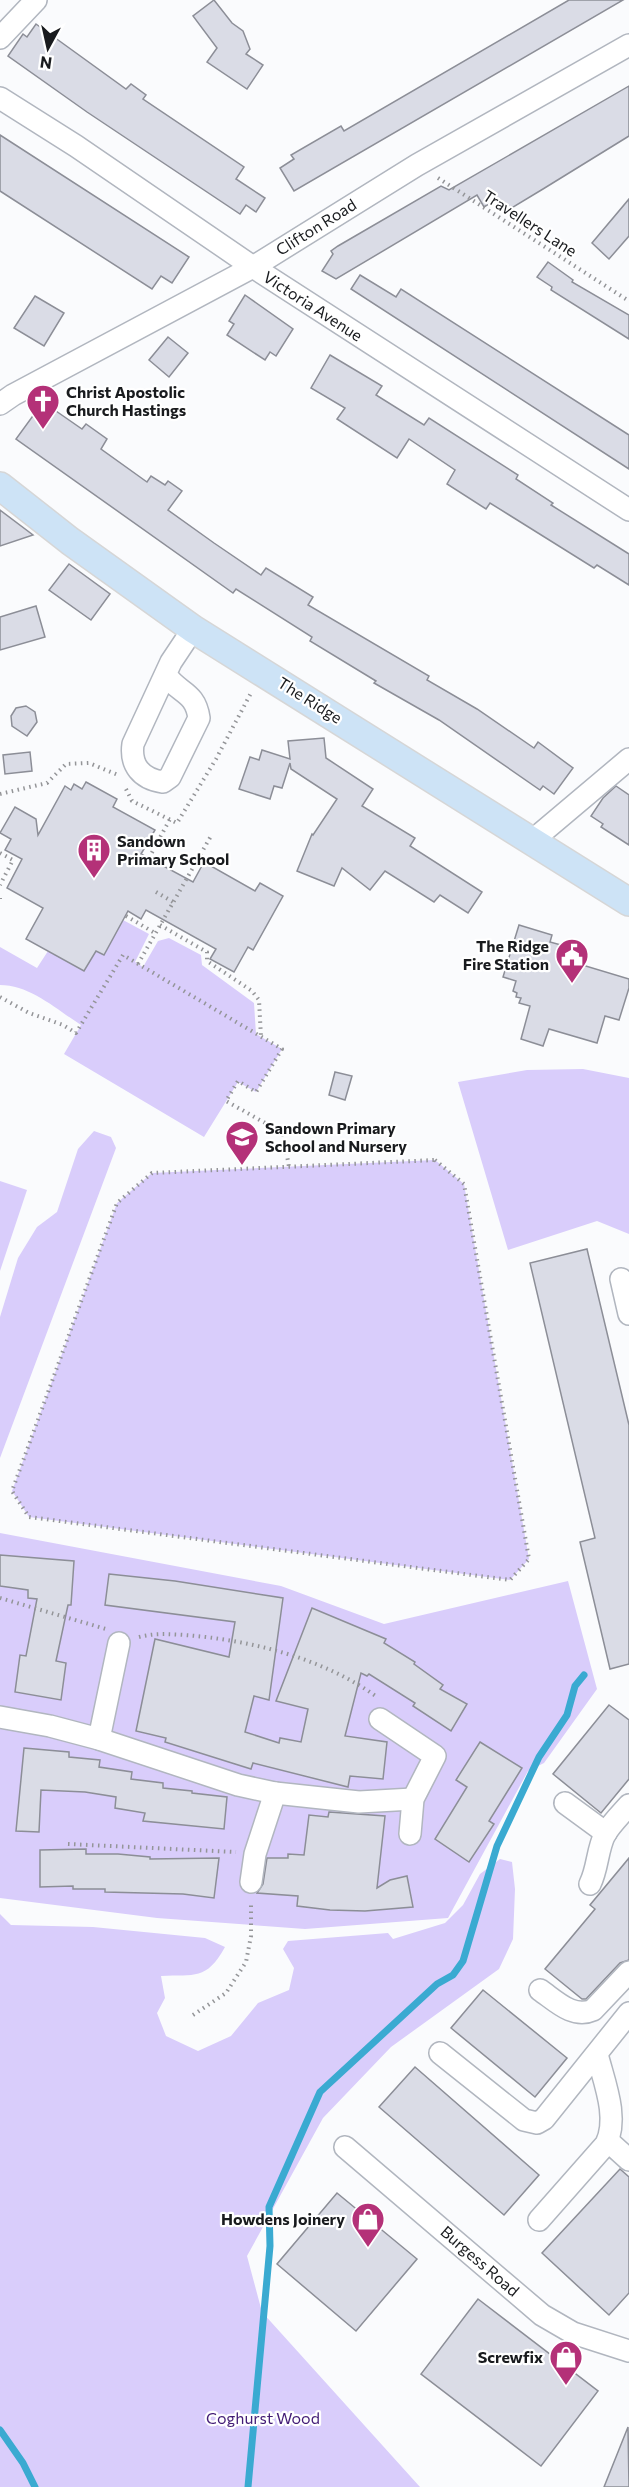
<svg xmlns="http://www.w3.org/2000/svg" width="629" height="2487" viewBox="0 0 629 2487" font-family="Commissioner,sans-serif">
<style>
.green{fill:#d9cdfb}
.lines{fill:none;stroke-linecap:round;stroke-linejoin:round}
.stream{stroke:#3aaad1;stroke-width:7}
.building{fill:#dadce6;stroke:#8c8e97;stroke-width:1.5}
.minor-casing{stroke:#b1b6bf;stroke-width:24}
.major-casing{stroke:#d6d6d6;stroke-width:30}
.path{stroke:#949598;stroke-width:4;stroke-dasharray:1.5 4.5;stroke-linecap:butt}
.minor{stroke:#fff;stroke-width:21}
.major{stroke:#cde3f6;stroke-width:27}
.labels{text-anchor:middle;stroke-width:4.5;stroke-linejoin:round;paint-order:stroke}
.street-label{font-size:16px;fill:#191b1e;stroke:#fff}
.poi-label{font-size:16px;font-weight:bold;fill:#191b1e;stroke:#fff;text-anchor:start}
.park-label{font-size:16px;fill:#421c76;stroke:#fff}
</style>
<rect width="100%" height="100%" fill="#fafbfd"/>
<!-- green -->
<g class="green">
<path d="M 123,920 L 149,934 L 135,962 L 143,967 L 158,941 L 169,938 L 201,955 L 202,965 L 254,1003 L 256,1034 L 282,1049 L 256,1092 L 238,1082 L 204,1137 L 64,1054 L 81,1025 C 56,1009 30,985 0,985 L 0,947 L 37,968 L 48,951 L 84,971 L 96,951 L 104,955 Z"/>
<polygon points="583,1069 629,1078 629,1234 597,1221 508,1250 458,1082 527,1070"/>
<polygon points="94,1131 111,1137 116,1148 0,1458 0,1317 18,1258 37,1227 57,1212 78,1149"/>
<polygon points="435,1160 464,1184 529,1559 510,1580 29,1517 12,1491 117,1203 152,1173"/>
<polygon points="0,1181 27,1190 0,1271"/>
<polygon points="0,1533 281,1586 384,1624 568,1581 597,1689 544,1763 528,1771 448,1918 305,1929 157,1918 0,1898"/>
<path d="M 500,1859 L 512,1862 L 515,1889 L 513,1939 L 499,1969 L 391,2047 L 323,2118 L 247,2256 L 262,2312 L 420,2487 L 0,2487 L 0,1914 L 11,1925 L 93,1927 L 205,1938 L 225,1947 C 206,1981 195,1974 161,1976 L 165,1998 L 157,2013 L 166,2036 L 198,2051 L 231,2036 L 258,2003 L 289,1990 L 294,1968 L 283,1949 L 288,1941 L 388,1933 L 393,1939 L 445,1923 L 463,1905 L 480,1874 Z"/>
</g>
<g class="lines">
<!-- stream -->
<g class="stream">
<polyline points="0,2430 23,2463 35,2487"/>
<polyline points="248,2487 270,2246 269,2207 320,2092 437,1984 453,1975 463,1961 497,1846 539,1757 567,1715 575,1686 584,1675"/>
</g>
</g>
<!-- building -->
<g class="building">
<polygon points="214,0 232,23 243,31 250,49 246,54 263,65 247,89 207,62 217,48 193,16"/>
<polygon points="569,0 623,0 294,191 280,168 294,159 291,155 341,126 344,131"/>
<polygon points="36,24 126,89 131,84 146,95 143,99 244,167 236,179 265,198 256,212 246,205 240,214 87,112 8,56 23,34 27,37"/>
<polygon points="629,86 629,136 543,189 505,212 497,199 484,207 477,195 336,279 322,271 333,254 331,251 338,246 441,186 449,190"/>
<polygon points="0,135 189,257 172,283 161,276 152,289 0,191"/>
<polygon points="629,199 629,236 609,259 592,243"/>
<polygon points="548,262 573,280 572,282 629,315 629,339 551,290 552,287 537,277"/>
<polygon points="360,275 396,297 401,289 629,435 629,469 351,289"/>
<polygon points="245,295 293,329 276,356 270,352 265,360 227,335 234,324 229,321"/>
<polygon points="35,296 64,313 44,346 14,328"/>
<polygon points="168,337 188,353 169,377 149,360"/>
<polygon points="330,355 382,386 376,395 424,425 429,418 518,475 516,479 553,503 551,505 629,554 629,585 597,565 594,568 490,503 486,509 447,484 455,470 409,439 397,458 337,419 345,408 311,388"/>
<polygon points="43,402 82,429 86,424 107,439 101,449 147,482 151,476 165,485 168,481 182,491 168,510 214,543 261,575 266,568 313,597 308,605 429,676 427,680 477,709 534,748 538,742 573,768 554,794 543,786 540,790 439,720 374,683 376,681 310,641 312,637 236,589 233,593 16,439"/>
<polygon points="0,510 33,535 0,546"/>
<polygon points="69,564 110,594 91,620 49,590"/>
<polygon points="36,606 45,637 0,650 0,617"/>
<polygon points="26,706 35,712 37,722 27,736 12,726 11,716 16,708"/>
<polygon points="324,738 326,758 373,789 362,806 415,838 410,846 482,892 468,913 440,895 434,902 385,871 370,890 342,868 334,886 297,871 312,834 313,835 337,799 291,769 290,763 282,788 274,786 270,799 239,789 250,757 259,760 262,750 290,759 288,741"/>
<polygon points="30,752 32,771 5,774 3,755"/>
<polygon points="86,782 117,799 113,807 155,830 141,854 193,882 204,862 255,891 260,883 283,896 253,950 248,947 234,972 210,959 216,949 146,910 141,919 128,911 104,955 96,951 84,971 26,939 43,908 7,888 22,859 5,850 11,839 0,833 15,807 36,819 38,835 65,786 71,790 74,784 82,789"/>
<polygon points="616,786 629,795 629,845 601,827 603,824 591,816 603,798"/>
<polygon points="519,925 552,935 550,942 572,948 569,961 629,979 629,988 619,1020 605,1016 597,1043 549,1029 543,1046 521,1039 530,1006 519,1003 521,998 516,997 517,993 513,991 516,981 503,977"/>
<polygon points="335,1072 352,1076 345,1100 329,1095"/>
<polygon points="587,1249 629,1425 629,1664 610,1669 580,1542 595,1538 530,1263"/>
<polygon points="0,1555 74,1561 71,1605 68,1605 56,1661 66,1663 61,1700 15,1692 20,1655 26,1656 37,1599 28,1598 28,1590 0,1586"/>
<polygon points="109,1574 175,1581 283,1598 269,1700 254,1696 245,1732 279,1743 280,1738 301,1742 308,1709 276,1701 312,1608 386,1639 384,1643 415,1662 414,1664 443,1685 440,1689 467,1704 451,1731 413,1706 415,1703 369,1674 367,1676 361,1673 345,1736 387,1742 383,1779 350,1776 348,1787 253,1763 251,1769 165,1742 166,1738 136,1731 155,1639 229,1657 235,1622 105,1605"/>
<polygon points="609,1705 629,1720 629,1779 601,1813 553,1774"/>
<polygon points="480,1742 522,1768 489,1821 494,1824 469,1862 435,1839 467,1787 456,1780"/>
<polygon points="24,1748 69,1752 69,1757 100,1760 99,1767 132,1772 131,1779 163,1783 163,1788 192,1791 192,1793 227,1797 224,1829 143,1821 145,1813 115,1808 116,1797 85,1792 41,1790 39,1832 16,1831"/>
<polygon points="329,1812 385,1816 377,1888 390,1880 407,1876 413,1907 365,1911 330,1910 297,1906 298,1896 257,1893 263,1884 267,1858 288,1858 288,1854 304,1855 309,1815 328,1817"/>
<polygon points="86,1849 86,1854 118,1854 150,1857 150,1859 219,1858 214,1898 183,1894 105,1892 105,1889 73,1889 73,1886 40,1887 40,1850"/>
<polygon points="629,1858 629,1960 620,1963 586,1999 582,1999 545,1969 595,1909 590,1905"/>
<polygon points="483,1990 567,2058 535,2097 451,2028"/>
<polygon points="415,2067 539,2175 504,2215 379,2107"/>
<polygon points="620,2169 629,2177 629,2293 609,2315 542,2253"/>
<polygon points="337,2193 417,2259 356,2331 277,2264"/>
<polygon points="478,2299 598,2391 541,2466 421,2374"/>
<polygon points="628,2427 629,2487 604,2487"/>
</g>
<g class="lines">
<defs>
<g id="minor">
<polyline points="0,38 36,0"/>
<polyline points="0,98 76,146 253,267 629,510"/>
<polyline points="0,404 13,395 253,267 417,165 629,45"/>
<path d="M 166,675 C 179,694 195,691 199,718 L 170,777 L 163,782 C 141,779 130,765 133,744 L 171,662 L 193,629"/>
<polyline points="533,840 629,759"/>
<polyline points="621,1279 629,1314"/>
<polyline points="0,1717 50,1726 99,1739 238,1785 275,1793 359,1802 413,1799"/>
<polyline points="380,1719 435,1756 413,1799 410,1834"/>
<polyline points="99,1739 119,1643"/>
<polyline points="565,1803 606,1833"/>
<polyline points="251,1882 255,1854 275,1793"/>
<path d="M 590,1884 C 598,1868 597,1850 605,1834 C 611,1824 621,1814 629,1805"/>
<path d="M 540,1990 C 556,2001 573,2019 593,2010 L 629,1972"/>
<polyline points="440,2053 524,2120 537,2123 544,2119 629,2013"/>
<polyline points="608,2141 629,2160"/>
<polyline points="345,2147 542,2315 573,2333 629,2351"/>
<path d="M 539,2220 L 606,2144 C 619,2117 604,2082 597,2054"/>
</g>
<polyline id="major" points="0,486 70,541 193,629 629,902"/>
</defs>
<!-- minor casing -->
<use href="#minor" class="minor-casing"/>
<!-- major casing -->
<use href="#major" class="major-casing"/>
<!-- path -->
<g class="path">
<polyline points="438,178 629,301"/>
<polyline points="126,789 132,801 177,823 216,759 251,693"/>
<polyline points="0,794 47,783 66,764 89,763 118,775"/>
<polyline points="0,853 13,860 0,885"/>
<polyline points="149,858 170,819"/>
<polyline points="156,892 173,902"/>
<polyline points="0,898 0,899"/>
<polyline points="126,916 155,933"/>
<polyline points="160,925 207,952 207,961 252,991 259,1000 261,1037"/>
<polyline points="138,964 211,836"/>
<polyline points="0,997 29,1013 63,1025 76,1033 123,955 282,1049 256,1092 238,1081 226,1101 283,1133 289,1167"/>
<polygon points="435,1160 464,1184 529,1559 510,1580 29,1517 12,1491 117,1203 152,1173"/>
<polyline points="0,1598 106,1629"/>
<path d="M 139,1637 C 154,1633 169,1634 185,1635 C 250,1640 323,1658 377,1697"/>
<polyline points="68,1844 236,1852"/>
<polyline points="193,2015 226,1993 246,1962 251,1936 251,1901"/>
</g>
<!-- minor -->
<use href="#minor" class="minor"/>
<!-- major -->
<use href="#major" class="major"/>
</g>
<!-- icons -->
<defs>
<symbol id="church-pin" viewBox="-11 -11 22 30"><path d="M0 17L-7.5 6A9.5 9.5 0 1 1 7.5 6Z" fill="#b43178" stroke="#fff"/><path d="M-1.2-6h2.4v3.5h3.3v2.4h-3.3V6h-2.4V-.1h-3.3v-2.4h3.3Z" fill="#fff"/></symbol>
<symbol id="building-pin" viewBox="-11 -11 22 30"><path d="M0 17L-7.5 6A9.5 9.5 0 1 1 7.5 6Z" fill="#b43178" stroke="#fff"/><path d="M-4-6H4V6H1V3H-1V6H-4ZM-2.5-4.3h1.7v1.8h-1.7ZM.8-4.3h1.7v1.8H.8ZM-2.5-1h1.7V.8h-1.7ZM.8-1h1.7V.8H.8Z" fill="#fff"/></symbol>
<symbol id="civic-pin" viewBox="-11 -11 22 30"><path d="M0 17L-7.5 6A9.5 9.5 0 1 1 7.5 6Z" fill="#b43178" stroke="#fff"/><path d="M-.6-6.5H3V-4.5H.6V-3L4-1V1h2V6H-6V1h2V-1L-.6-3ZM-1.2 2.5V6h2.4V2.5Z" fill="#fff"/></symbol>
<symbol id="school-pin" viewBox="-11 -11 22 30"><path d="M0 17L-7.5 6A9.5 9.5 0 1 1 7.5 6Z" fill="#b43178" stroke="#fff"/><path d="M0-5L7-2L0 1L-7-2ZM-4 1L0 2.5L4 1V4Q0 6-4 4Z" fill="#fff"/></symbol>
<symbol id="shop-pin" viewBox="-11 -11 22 30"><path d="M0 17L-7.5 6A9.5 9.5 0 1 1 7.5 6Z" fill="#b43178" stroke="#fff"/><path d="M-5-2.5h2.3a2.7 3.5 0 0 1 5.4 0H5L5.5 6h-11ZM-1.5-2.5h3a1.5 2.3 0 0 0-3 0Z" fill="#fff"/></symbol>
</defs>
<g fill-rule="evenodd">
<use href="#church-pin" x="24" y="382" width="38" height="52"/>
<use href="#building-pin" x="75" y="831" width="38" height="52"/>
<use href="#civic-pin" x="553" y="936" width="38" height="52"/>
<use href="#school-pin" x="223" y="1118" width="38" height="52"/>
<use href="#shop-pin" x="349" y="2200" width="38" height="52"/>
<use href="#shop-pin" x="547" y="2338" width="38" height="52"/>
</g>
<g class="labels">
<!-- street labels -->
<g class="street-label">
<text transform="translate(530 223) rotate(33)" y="6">Travellers Lane</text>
<text transform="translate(316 227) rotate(-32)" y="6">Clifton Road</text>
<text transform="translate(313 306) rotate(33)" y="6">Victoria Avenue</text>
<text transform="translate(310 700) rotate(32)" y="6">The Ridge</text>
<text transform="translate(480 2261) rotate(41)" y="6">Burgess Road</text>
</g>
<!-- poi labels -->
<g class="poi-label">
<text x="66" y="398">Christ Apostolic<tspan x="66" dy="18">Church Hastings</tspan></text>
<text x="117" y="847">Sandown<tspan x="117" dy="18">Primary School</tspan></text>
<text x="549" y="952" text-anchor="end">The Ridge<tspan x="549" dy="18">Fire Station</tspan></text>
<text x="265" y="1134">Sandown Primary<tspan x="265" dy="18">School and Nursery</tspan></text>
<text x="345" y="2225" text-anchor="end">Howdens Joinery</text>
<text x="543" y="2363" text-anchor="end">Screwfix</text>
</g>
<!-- park labels -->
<g class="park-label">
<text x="263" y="2424">Coghurst Wood</text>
</g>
</g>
<!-- north arrow -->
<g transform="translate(48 48) rotate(188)" stroke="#ffffff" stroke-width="4.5" paint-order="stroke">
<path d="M0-4.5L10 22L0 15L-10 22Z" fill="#191b1e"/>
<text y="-9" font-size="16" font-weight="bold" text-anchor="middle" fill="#191b1e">N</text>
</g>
</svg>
